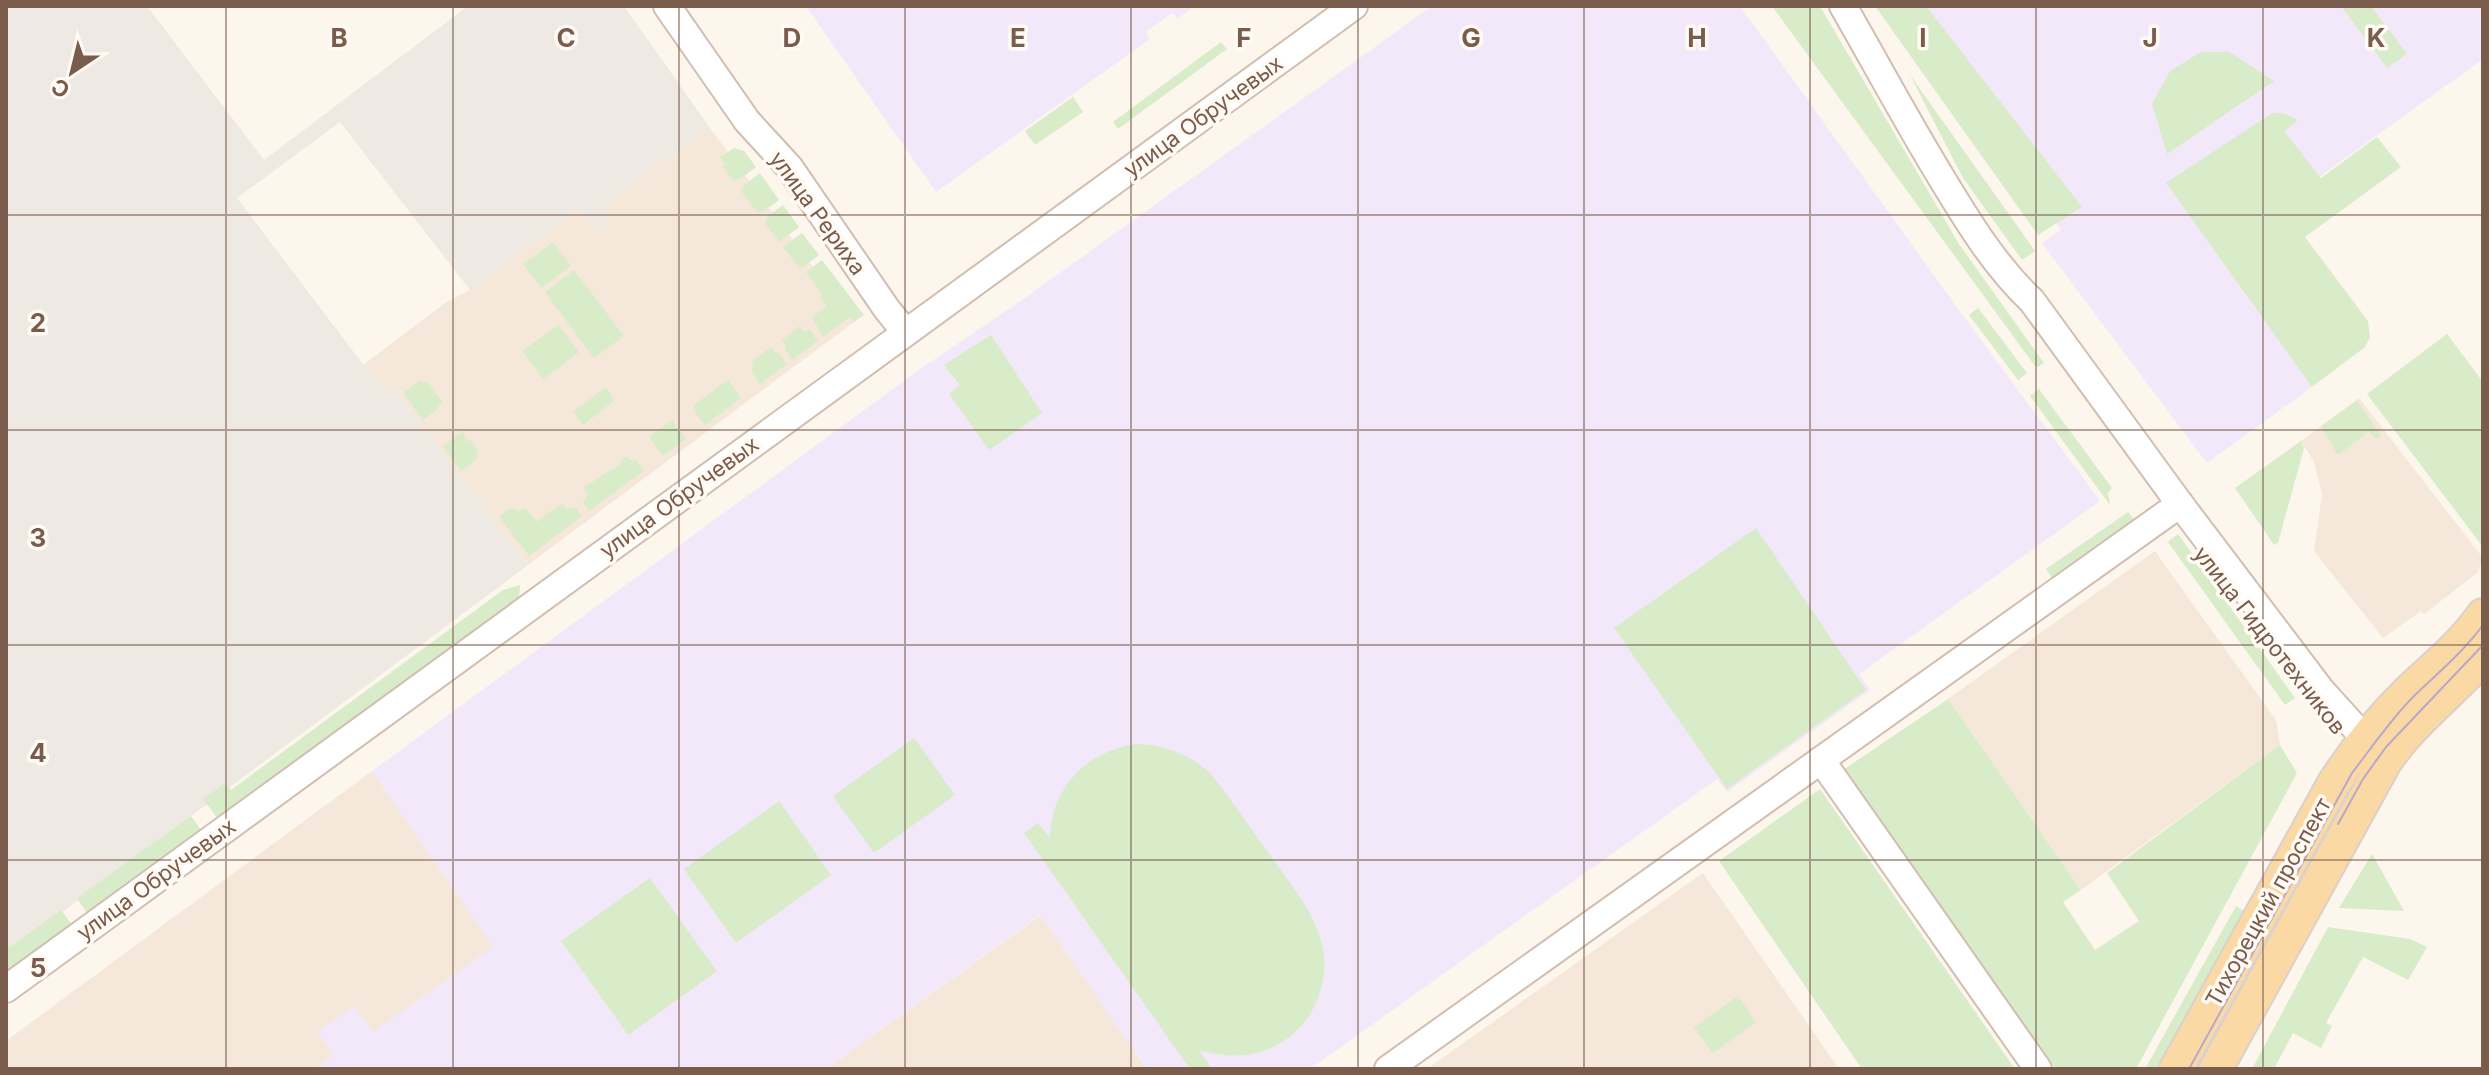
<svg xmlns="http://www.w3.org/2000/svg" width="2489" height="1075" viewBox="0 0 2489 1075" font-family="Inter,sans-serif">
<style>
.residential{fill:#f5e8da}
.industrial{fill:#efe9e4}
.education{fill:#f3e8fa}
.green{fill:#d8ecc9}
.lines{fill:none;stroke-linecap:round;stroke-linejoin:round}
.minor-casing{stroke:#d1beb0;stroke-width:30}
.major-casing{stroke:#dad1cd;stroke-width:36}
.minor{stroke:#fff;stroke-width:26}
.major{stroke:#fbd9a5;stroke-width:32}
.tram{stroke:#b9a8c9;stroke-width:2}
.grid{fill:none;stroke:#7a5c4d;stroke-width:2;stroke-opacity:0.55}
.labels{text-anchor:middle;stroke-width:7;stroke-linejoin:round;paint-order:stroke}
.street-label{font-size:22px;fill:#7a5c4d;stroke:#fffaf3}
.grid-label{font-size:26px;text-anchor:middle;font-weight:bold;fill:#7a5c4d;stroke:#fffaf3;stroke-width:7;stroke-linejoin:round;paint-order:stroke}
</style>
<rect width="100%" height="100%" fill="#fdf6ec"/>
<!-- residential -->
<g class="residential">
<polygon points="710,128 854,322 528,565 395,391 381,388 363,365 445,303 470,290 576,211 583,213 597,230 612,218 602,205"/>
<polygon points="2359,398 2483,558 2477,573 2424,614 2421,611 2383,638 2314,551 2322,494 2314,462 2301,441"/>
<polygon points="2155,551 2276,720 2280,745 2081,890 1948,699"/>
<polygon points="372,771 494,947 373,1033 318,1032 334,1055 318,1066 320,1069 6,1069 6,1041"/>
<polygon points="1703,873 1839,1069 1427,1069"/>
<polygon points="1041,915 1147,1069 826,1069"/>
</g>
<!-- industrial -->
<polygon class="industrial" points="6,6 147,6 264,160 468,6 624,6 710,128 603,205 612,218 596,230 583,213 576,211 470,290 340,122 237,198 381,388 395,391 528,565 6,954"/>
<!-- education -->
<g class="education">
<polygon points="806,6 1195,6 1177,19 1172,13 1146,32 1150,39 936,192"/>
<polygon points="1432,6 1740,6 1953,302 2100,501 1859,674 1870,690 1727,792 1717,779 1310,1069 1147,1069 1040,915 826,1069 320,1069 318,1066 333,1055 317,1032 354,1006 373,1032 493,947 372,771 920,369 1018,303"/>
<polygon points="1899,6 2483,6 2483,59 2215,252 2312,387 2207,463 2042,243 2061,230"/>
</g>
<!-- green -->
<g class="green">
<polygon points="1772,6 1820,6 1959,244 2044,363 2038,367 2035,366"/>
<polygon points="1875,6 1926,6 2082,207 2038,235"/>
<polygon points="2341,6 2371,6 2407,54 2387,68"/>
<polygon points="1221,42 1227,49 1118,129 1113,122"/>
<polygon points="2201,52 2229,52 2274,81 2167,154 2152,104 2170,71"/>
<polygon points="1910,75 2035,251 2022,260 1963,178"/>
<polygon points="1073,97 1083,112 1035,145 1025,131"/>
<polygon points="2272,113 2283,113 2298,120 2284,131 2321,178 2377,137 2401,167 2305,237 2368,321 2370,337 2365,347 2312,387 2166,183"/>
<polygon points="734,148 744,151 756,167 740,179 733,180 723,167 725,165 720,157"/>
<polygon points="760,173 779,200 764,211 757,212 741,191 744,185"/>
<polygon points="783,205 799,227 779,242 765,223 768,216"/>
<polygon points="802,233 819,255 800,269 783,247"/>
<polygon points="553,242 571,266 541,288 523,264"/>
<polygon points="822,260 864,315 854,322 850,317 823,337 812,317 827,306 820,297 823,295 806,272"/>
<polygon points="574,270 624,336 594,358 545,292"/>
<polygon points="1978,308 2027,373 2018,380 1969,315"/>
<polygon points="558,325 579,352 543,379 522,351"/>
<polygon points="800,326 804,332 809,329 818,341 792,360 785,349 785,345 782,340"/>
<polygon points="2447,334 2483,382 2483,547 2367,394"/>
<polygon points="991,335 1042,413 989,450 949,394 960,385 944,365"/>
<polygon points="771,347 775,352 779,353 787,364 760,384 752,372 753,365 751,362"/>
<polygon points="421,380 423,383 426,381 442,402 436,410 423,420 403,393"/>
<polygon points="728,380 741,398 705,425 696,414 694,405"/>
<polygon points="606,387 614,401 583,425 573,412"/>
<polygon points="2039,389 2112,488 2108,493 2110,505 2030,396"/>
<polygon points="2357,401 2381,435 2376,439 2369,431 2338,455 2321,426"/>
<polygon points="672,420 686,439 663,456 649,437"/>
<polygon points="463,431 466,441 469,439 479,451 476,454 478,458 461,471 443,446"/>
<polygon points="2301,441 2304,448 2278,543 2274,545 2235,488"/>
<polygon points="627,456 630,460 636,460 644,471 589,511 583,503 588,494 583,488 622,463 621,460"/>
<polygon points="562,503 567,509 576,508 582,516 529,556 499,517 510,508 520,511 525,507 536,522"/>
<polygon points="2128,512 2137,523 2054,581 2046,569"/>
<polygon points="1756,528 1866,690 1727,789 1614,628"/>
<polygon points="2178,534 2295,698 2285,705 2168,542"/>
<polygon points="520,585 519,598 514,603 218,819 203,799 225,783 231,790 503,590"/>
<polygon points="1948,699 2081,890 2063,902 2095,950 2139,921 2107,873 2280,745 2297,773 2136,1069 2056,1069 1843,770"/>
<polygon points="914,738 955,795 874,853 833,796"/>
<path d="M 1135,744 C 1164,745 1187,753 1209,772 C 1230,797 1248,825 1267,851 C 1297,894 1340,939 1319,995 C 1314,1010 1305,1024 1292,1035 C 1265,1057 1231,1060 1199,1050 L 1212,1069 L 1190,1069 L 1024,833 L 1038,823 L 1050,838 C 1051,788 1086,752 1135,744 Z"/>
<polygon points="1820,789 2015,1069 1862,1069 1719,861"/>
<polygon points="779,801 831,875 736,943 684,869"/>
<polygon points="191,816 202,831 88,915 77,898"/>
<polygon points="2372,854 2404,911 2339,908"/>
<polygon points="650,878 717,971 628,1035 561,941"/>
<polygon points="2236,906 2245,911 2159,1069 2145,1069"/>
<polygon points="61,910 72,925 6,974 6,950"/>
<polygon points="2328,927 2410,939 2427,947 2408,980 2363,957 2326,1023 2332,1026 2321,1048 2293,1033 2274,1069 2252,1069"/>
<polygon points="1738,996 1756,1022 1713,1053 1694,1027"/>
</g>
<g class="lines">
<defs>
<g id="minor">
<polyline points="667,6 747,121 790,168 886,308 905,332"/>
<path d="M 1843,6 C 1877,65 1909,125 1944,182 C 1970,225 1996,267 2032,301 L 2180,504 L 2321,690 L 2377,752"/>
<polyline points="1821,760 2038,1069"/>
<polyline points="6,989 1354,6"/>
<polyline points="1388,1069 2180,504"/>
</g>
<g id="major">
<path d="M 2176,1069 L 2334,783 C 2356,749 2380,719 2409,691 C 2435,666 2462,645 2483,615"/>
<path d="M 2216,1069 L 2385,762 C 2412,722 2451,693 2483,658"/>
</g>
</defs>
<!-- minor casing -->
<use href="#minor" class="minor-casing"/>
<!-- major casing -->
<use href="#major" class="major-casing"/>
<!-- minor -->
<use href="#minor" class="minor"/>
<!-- major -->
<use href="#major" class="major"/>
<!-- tram -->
<g class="tram">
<polyline points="2338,824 2363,779 2386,747 2483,645"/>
<path d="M 2189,1069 L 2352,773 C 2372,747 2391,719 2414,696 C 2438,673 2463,652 2483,625"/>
</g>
</g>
<!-- grid -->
<path class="grid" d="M 226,6 L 226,1069M 453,6 L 453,1069M 679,6 L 679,1069M 905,6 L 905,1069M 1131,6 L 1131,1069M 1358,6 L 1358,1069M 1584,6 L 1584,1069M 1810,6 L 1810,1069M 2036,6 L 2036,1069M 2263,6 L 2263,1069M 6,215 L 2483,215M 6,430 L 2483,430M 6,645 L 2483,645M 6,860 L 2483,860"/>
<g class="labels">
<!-- street labels -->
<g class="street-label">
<text transform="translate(1203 116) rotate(-36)" y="8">улица Обручевых</text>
<text transform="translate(818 213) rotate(54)" y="8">улица Рериха</text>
<text transform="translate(679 497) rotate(-36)" y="8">улица Обручевых</text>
<text transform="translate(2270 640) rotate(52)" y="8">улица Гидротехников</text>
<text transform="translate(156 879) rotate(-36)" y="8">улица Обручевых</text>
<text transform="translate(2268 902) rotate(-61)" y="8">Тихорецкий проспект</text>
</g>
</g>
<g class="grid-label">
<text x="339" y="47">B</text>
<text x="566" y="47">C</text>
<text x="792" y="47">D</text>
<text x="1018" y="47">E</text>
<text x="1244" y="47">F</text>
<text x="1471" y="47">G</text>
<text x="1697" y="47">H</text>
<text x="1923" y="47">I</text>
<text x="2150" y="47">J</text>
<text x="2376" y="47">K</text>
<text x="38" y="332">2</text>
<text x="38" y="547">3</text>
<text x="38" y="762">4</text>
<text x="38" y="977">5</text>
</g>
<!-- border -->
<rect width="2489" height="1075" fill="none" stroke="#7a5c4d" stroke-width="16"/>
<!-- north arrow -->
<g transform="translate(72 72) rotate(215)" stroke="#fffaf3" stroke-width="6" paint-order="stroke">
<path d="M0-6L14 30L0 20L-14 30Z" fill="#7a5c4d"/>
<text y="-12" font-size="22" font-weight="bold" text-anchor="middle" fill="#7a5c4d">С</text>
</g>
</svg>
